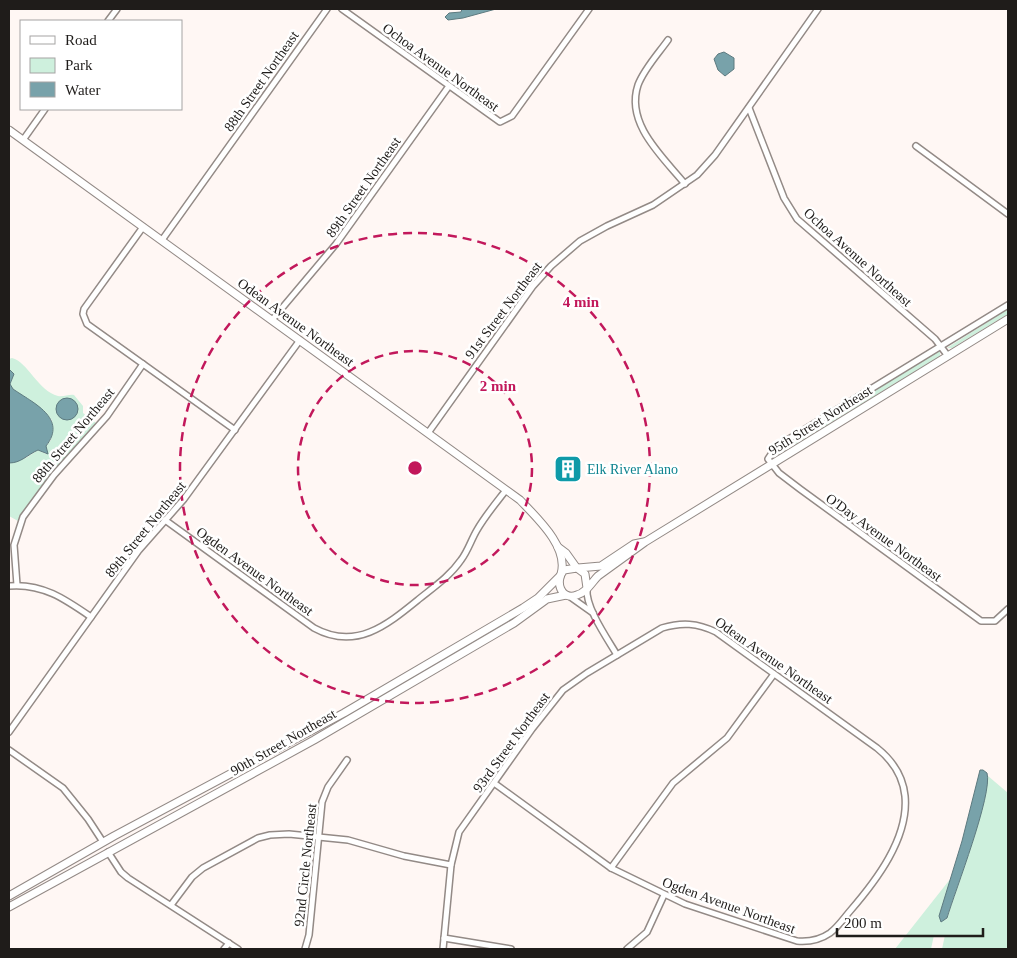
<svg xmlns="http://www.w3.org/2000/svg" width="1017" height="958" viewBox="0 0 1017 958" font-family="'Times New Roman',serif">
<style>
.green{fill:#cef0dd}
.water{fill:#78a2aa;stroke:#5d7a7f}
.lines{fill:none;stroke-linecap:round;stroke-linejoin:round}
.street-casing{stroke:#938a86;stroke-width:8}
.secondary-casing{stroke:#938a86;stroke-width:9}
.street{stroke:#fff;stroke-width:5}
.secondary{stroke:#fff;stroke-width:7}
.ring{fill:none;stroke:#c2185b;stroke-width:2.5;stroke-dasharray:9 6}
.labels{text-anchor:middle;stroke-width:5;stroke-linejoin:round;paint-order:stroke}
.street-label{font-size:14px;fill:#1f1c1a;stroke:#fff}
.culture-label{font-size:14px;fill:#0d838f;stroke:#fff;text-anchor:start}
.centre{fill:#c2185b;stroke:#fff;stroke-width:2.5}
.ring-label{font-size:15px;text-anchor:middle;font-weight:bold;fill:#c2185b;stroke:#fff;stroke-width:5;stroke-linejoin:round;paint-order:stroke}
</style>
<rect width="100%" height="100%" fill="#fff7f4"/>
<!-- green -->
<g class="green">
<polygon points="1008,309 1008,314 952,348 947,348"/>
<polygon points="936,352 940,352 940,356 774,457 779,448"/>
<path d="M 12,358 C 28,362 38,391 58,396 C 64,397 69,394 74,395 L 83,406 L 83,413 L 96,423 L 53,473 L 18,521 L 9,516 L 9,463 L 26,458 L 38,450 L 46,454 L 46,446 L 51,440 L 52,420 C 43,411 14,392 10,385 L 14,374 L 9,369 L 9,359 Z"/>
<polygon points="988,776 1008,793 1008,949 942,949 945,935 934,935 931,949 895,949 951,878 939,916 946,920 947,918 976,830"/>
</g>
<!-- water -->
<g class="water">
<polygon points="462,9 496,9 463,18 448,20 445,17 449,13 461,12"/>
<polygon points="724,52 734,58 734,69 725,76 718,70 714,59 718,54"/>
<path d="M 9,369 L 14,374 L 10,384 L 13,389 C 33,403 68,418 46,446 L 48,454 L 38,450 C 27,455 21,463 9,463 Z"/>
<circle cx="67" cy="409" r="11"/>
<path d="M 980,770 L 983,770 L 987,773 C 993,794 955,891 947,918 L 941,922 L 939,916 L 962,841 Z"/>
</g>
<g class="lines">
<defs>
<g id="street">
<polyline points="342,9 500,122 512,116 589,9"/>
<polyline points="108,21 117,9"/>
<path d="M 668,40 C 658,54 644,69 638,85 C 625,124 663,157 685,184"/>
<polyline points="749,108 784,198 797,219 935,339 948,356"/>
<polyline points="23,140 45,109"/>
<polyline points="916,146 1008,214"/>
<polyline points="162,240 327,9"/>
<polyline points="1008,305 776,447 768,459 779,473 800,489 981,621 995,621 1008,609"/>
<polyline points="272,320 336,244 449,86"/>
<polyline points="143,364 235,430"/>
<polyline points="428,433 533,286 551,266 580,241 607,226 653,205 697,175 715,155 818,9"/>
<path d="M 165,520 L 314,628 C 356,651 387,625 419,599 C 434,587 450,576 461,560 C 468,551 471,540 477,530 C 485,516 496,503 506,490"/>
<polyline points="17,585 14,545 23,517 54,475 107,416 143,364 87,324 83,314 84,309 143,227"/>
<path d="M 9,586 C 42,583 65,599 91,617"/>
<path d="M 587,588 C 585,607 607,638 617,655"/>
<polyline points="569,596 593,613"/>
<polyline points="9,732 139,550 184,499 300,340"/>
<polyline points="9,750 63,788 88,819 103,842"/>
<polyline points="108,852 121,872 128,878 238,949"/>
<polyline points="611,868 673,783 727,738 774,674"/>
<polyline points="171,905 192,877 203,868 258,838 270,835 289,834 348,840 404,856 451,865"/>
<polyline points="444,938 511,949"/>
<polyline points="224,949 229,943"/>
<polyline points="305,949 309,935 322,802 328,787 347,760"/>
<path d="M 443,949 L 451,865 L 459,832 L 532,729 L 563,690 L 587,673 L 662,628 C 682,622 697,623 716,632 L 877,748 C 892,760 903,776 905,796 C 909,838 876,881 850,911 C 844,918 838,927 830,933 C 820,940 809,942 797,941 L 685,904 L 611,868 L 494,783"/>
<polyline points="627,949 647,932 664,895"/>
</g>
<g id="secondary">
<path d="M 9,130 L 520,500 C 537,518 569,547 561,574"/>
<polyline points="558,547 566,553 576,567"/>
<polyline points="578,568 601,566 634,544 644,542"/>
<path d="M 587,588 L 585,574 L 577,568 L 564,570 C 554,581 561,601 577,595 C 586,593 592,582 598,576 L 645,542 L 1008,319"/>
<polyline points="9,896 114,836 344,713 523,608 538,598 560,576"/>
<polyline points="9,907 314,740 514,623 547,599 566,595"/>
</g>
</defs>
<!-- street casing -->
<use href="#street" class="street-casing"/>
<!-- secondary casing -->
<use href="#secondary" class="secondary-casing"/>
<!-- street -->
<use href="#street" class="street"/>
<!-- secondary -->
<use href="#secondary" class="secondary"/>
</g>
<!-- distance rings -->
<g class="ring">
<circle cx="415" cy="468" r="117"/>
<circle cx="415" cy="468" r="235"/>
</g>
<!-- icons -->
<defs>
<symbol id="building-square" viewBox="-11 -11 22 22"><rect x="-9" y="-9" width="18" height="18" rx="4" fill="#0f9aa8" stroke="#fff"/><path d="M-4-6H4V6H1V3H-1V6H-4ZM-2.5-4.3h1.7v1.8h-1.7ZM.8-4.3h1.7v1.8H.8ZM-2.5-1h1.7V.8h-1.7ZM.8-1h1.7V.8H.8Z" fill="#fff"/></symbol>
</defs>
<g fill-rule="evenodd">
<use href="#building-square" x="552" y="453" width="32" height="32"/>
</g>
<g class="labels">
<!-- street labels -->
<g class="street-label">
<text transform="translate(441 67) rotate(36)" y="5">Ochoa Avenue Northeast</text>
<text transform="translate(261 81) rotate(-55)" y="5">88th Street Northeast</text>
<text transform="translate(363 187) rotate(-55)" y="5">89th Street Northeast</text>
<text transform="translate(858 257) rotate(42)" y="5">Ochoa Avenue Northeast</text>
<text transform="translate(503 310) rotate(-53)" y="5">91st Street Northeast</text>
<text transform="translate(296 322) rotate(36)" y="5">Odean Avenue Northeast</text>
<text transform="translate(820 420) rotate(-32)" y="5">95th Street Northeast</text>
<text transform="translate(73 435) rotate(-50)" y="5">88th Street Northeast</text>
<text transform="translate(145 529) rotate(-51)" y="5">89th Street Northeast</text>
<text transform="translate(884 537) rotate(36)" y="5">O'Day Avenue Northeast</text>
<text transform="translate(255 571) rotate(36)" y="5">Ogden Avenue Northeast</text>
<text transform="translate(774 660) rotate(35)" y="5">Odean Avenue Northeast</text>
<text transform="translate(283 742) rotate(-30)" y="5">90th Street Northeast</text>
<text transform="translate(511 742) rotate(-54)" y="5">93rd Street Northeast</text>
<text transform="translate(305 865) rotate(-84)" y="5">92nd Circle Northeast</text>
<text transform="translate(729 905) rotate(20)" y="5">Ogden Avenue Northeast</text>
</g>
<!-- culture labels -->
<g class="culture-label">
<text x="587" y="474">Elk River Alano</text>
</g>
</g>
<circle cx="415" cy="468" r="8" class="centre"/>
<g class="ring-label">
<text x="581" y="307">4 min</text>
<text x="498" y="391">2 min</text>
</g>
<!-- border -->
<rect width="1017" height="958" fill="none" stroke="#1f1c1a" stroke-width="20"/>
<!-- legend -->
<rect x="20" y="20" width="162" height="90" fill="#ffffff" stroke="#a5a4a3"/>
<rect x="30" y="36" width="25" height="8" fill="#ffffff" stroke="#a5a4a3"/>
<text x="65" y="45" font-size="15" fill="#1f1c1a">Road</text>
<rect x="30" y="58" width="25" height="15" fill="#cef0dd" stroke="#a5a4a3"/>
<text x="65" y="70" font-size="15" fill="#1f1c1a">Park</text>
<rect x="30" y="82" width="25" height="15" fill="#78a2aa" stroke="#a5a4a3"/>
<text x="65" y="95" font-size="15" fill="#1f1c1a">Water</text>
<!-- scale -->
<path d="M837 928v8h146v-8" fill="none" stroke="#1f1c1a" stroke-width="2.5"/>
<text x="844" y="928" font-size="15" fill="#1f1c1a" stroke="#ffffff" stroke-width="4" paint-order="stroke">200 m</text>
</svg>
